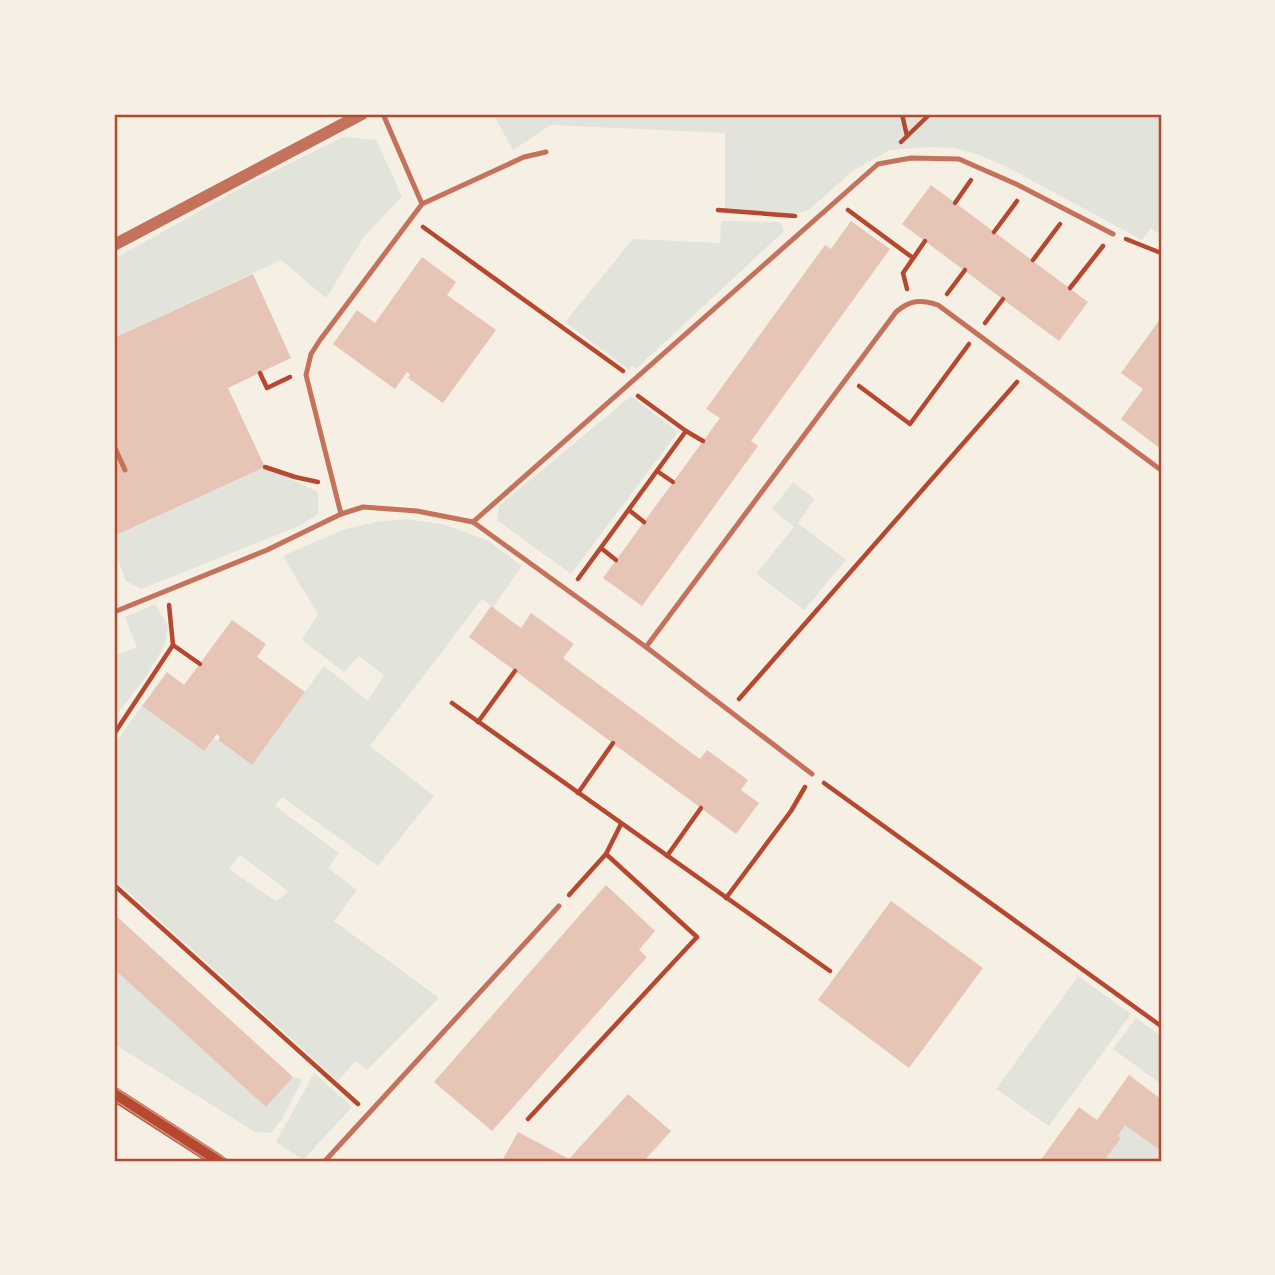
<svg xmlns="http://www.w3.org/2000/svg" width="1275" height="1275" viewBox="0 0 1275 1275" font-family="'Source Sans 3',sans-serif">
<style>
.green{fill:#e2e4dc;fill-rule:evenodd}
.building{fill:#e6c5b7}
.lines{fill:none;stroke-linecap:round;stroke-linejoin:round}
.path{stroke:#b5482f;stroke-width:4.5}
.service{stroke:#c5725c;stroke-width:5}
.tertiary{stroke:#c5725c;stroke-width:12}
.secondary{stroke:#b5482f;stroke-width:14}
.tram{stroke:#cf8b77;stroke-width:2}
.neatline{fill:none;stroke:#b5482f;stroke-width:2.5}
</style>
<rect width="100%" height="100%" fill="#f6efe4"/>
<!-- green -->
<g class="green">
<polygon points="493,114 1161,114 1161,235 1151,228 1142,240 1007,167 977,154 953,148 930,147 890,150 852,171 809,210 792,214 725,209 725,133 551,125 513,150"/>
<polygon points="343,137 376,140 402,196 363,238 326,298 281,260 114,338 114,259 250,183"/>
<polygon points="721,221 780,222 784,231 636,369 631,366 629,370 565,322 633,239 720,243"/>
<polygon points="631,396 678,432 571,574 497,520 499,506"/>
<polygon points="265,467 318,492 318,514 299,526 141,589 126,581 114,550 114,536"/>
<polygon points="793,482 815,499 798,523 846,560 804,610 756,574 794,527 772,509"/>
<path d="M 406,519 L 442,524 L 487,540 L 522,566 L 493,607 L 482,599 L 370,746 L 434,796 L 378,866 L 282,797 L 275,806 L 339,853 L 328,868 L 357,890 L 334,921 L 439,998 L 367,1070 L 356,1061 L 338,1081 L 114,879 L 114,745 L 142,706 L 204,751 L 214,738 L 252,765 L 324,666 L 368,701 L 384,675 L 359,656 L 344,672 L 302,640 L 318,614 L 283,556 L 342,530 L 376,522 ZM 240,855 L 288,891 L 288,892 L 276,901 L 229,869 Z"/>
<polygon points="155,604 168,626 165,645 145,678 114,718 114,656 137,647 125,617"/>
<polygon points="114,969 266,1106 293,1077 303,1079 282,1119 271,1133 255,1132 114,1044"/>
<polygon points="1078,976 1131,1014 1049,1126 996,1089"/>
<polygon points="1136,1018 1161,1036 1161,1084 1113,1049"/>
<polygon points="314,1073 352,1107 303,1160 276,1142"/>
<polygon points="1125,1125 1160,1149 1161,1148 1161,1161 1104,1161 1121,1138 1118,1136"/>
</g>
<!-- building -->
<g class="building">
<polygon points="931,185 1088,302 1059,341 902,224"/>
<polygon points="851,221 890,249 751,441 758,446 642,606 603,578 720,418 706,409 825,245 831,249"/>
<polygon points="422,257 456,282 447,295 496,330 443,403 408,378 410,374 407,372 395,389 333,344 357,310 375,323"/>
<polygon points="253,274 291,358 228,388 265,467 114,536 114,338"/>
<polygon points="1161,318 1161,449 1121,419 1143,389 1121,373"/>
<polygon points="491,606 521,628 531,613 574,644 563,658 700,759 707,750 748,780 741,790 759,803 736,834 469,637"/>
<polygon points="232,620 266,644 257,657 305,692 252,765 218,740 220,737 217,734 204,751 142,706 167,672 184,685"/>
<polygon points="606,885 655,931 639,950 647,957 492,1131 434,1082"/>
<polygon points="891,901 983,968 909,1068 818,1000"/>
<polygon points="114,914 293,1077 266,1107 114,969"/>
<polygon points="1129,1075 1161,1099 1160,1150 1125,1125 1118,1136 1121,1138 1104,1161 1040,1161 1079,1107 1097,1120"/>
<polygon points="628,1094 671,1131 644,1161 502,1161 518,1132 569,1159"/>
</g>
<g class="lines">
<!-- path -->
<g class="path">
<polyline points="902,114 907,136"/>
<polyline points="901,142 930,114"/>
<polyline points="955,203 971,180"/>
<polyline points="718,210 795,216"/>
<polyline points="848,210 913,258"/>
<polyline points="423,227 623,371"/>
<polyline points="994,232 1017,201"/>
<polyline points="1126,239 1161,253"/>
<polyline points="1033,260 1060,224"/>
<polyline points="1070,288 1103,246"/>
<polyline points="907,289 903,273 925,241"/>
<polyline points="947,294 965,270"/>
<polyline points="985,323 1003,299"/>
<polyline points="260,373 267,388 290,377"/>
<polyline points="859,386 910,424 969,344"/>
<polyline points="686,431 703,441"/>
<polyline points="265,467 295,477 318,482"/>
<polyline points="657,471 673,482"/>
<polyline points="629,510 644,522"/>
<polyline points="601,548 616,560"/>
<polyline points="578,579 686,431 638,396"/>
<polyline points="169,605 173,645 200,664"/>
<polyline points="739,699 1017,382"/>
<polyline points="452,703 830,971"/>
<polyline points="478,722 515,671"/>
<polyline points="114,734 173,645"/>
<polyline points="824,783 1161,1026"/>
<polyline points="578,793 613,743"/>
<polyline points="667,856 701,808"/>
<polyline points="114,885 358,1104"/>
<polyline points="569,895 606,854 621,824"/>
<polyline points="726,898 791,811 805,787"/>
<polyline points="528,1119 697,937 606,854"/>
</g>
<!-- service -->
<g class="service">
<polyline points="383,114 422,204 524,157 546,152"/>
<polyline points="114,446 125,470"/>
<polyline points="341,514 306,375 311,354 320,340 422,204"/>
<polyline points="473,522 878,164 911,158 959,159 1016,184 1113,234"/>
<polyline points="114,612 267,550 341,514 363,507 417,511 473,522 646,647 812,774"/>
<path d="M 646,647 L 896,312 C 910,300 921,299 938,305 L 1161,470"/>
<polyline points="325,1161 559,906"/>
</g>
<!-- tertiary -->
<polyline class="tertiary" points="114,245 362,114"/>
<!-- secondary -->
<polyline class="secondary" points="114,1094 218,1161"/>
<!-- tram -->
<g class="tram">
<polyline points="114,1087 229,1161"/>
<polyline points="114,1100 208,1161"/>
</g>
</g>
<!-- border -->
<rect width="1275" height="1275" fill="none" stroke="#f6efe4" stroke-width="231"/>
<rect x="116" y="116" width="1044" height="1044" class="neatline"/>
</svg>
